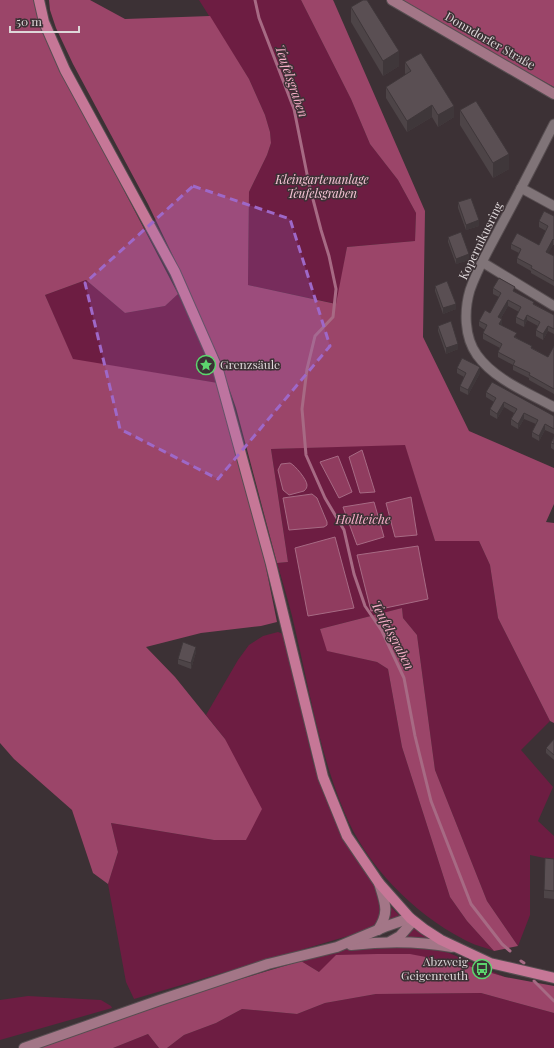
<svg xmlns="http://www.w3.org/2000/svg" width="554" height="1048" viewBox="0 0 554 1048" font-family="'Playfair Display',serif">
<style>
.green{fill:#6d1d42;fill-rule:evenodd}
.forest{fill:#9b4569}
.water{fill:#903c5f;stroke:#a76a84}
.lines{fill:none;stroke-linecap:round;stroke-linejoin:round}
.stream{stroke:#a76a84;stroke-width:3}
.street-casing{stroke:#574e51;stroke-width:11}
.secondary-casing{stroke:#574e51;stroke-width:12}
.primary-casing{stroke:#574e51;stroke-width:12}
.street{stroke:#807478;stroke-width:9}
.secondary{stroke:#a37687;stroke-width:10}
.primary{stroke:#c67797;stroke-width:10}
.wall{fill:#4d4447}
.shaded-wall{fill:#3f373a}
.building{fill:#5a4f53;stroke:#3f373a}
.marked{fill:#9e68c8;fill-opacity:0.2;stroke:#9e68c8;stroke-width:3;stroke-dasharray:8 5;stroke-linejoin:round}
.labels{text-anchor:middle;stroke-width:3;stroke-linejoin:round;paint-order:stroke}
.street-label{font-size:12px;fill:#ded7d9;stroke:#3c3135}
.park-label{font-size:12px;font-style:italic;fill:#f7c5d6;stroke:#3c3135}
.poi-label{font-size:12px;fill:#ded7d9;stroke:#3c3135;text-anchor:start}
.water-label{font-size:13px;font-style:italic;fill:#f7aec8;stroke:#3c3135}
</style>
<rect width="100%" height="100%" fill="#3c3135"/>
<!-- green -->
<g class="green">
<polygon points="199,0 301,0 351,99 370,144 398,180 416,213 415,241 347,247 337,304 248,285 249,192 267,155 271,143 270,132 265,115 249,79"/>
<polygon points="86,280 125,313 165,306 178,294 218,383 73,360 45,295"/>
<path d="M 405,444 L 435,541 L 479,541 L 490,565 L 498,618 L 550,721 L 521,750 L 553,787 L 538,821 L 554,836 L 554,860 L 530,855 L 530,915 L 518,946 L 487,901 L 435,770 L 417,635 L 403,618 L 402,608 L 320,629 L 328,651 L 377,662 L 388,669 L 402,747 L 450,897 L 467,921 L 494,951 C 484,947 473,945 463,939 C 413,913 365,864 344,811 C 320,754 310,693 296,633 C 291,610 284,586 277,563 L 288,562 L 271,449 ZM 312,494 L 317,498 L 327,522 L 326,525 L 284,498 Z"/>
<polygon points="278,632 283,634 285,637 313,762 324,791 357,858 379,894 383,908 380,918 374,926 365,931 134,999 126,982 108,884 118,852 111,823 214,840 247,839 225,739 206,715 238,660 249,645 263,636"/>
<polygon points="389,905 402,918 386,921"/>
<polygon points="413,926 430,939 404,939"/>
<polygon points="375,945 431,948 449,953 505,977 462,964 319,972 301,961 342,950"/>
<polygon points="481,993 554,1013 554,1048 167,1048 184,1035 216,1023 242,1009 297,1014 325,1003 376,994"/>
<polygon points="28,996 101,1000 111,1006 112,1008 0,1040 0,1000"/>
<polygon points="148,1034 159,1048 113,1048"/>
</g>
<!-- forest -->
<g class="forest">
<path d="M 0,0 L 34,0 C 37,22 47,41 56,60 L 178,294 L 165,306 L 125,313 L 86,280 L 45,295 L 73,359 L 218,383 L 262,548 L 277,622 L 261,626 L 201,633 L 146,647 L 175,677 L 225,739 L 262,809 L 246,840 L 214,840 L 111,823 L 118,852 L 108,884 L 93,873 L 72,810 L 14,759 L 0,743 Z"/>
<polygon points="49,0 90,0 125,19 210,16 249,79 265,115 270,132 271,143 267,155 249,192 248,285 336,304 347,247 415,241 416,213 398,180 370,144 351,99 301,0 333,0 334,2 425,211 423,337 469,431 554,468 554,504 546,522 554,523 554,723 550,721 498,618 490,565 479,541 435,541 405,445 271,449 288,562 277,563 236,408 223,371 186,283 148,204 73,64 56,28 50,10"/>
<polygon points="401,0 554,0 554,87 478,45"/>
<polygon points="402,608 403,618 417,635 435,770 487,901 518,946 494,951 467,921 450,897 402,747 388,669 377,662 327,651 320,629"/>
<polygon points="377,954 410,954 462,964 505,977 554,986 554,1013 481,993 376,994 325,1003 297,1014 242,1009 216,1023 184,1035 167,1048 159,1048 148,1034 113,1048 36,1048 207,989 301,961 319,972 336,955"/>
</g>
<!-- water -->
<g class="water">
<polygon points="362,450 375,492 360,493 349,457"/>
<polygon points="338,456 352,492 339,498 320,462"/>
<path d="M 290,463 C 295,465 307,480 307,485 C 307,488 306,489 304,491 L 289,495 L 283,490 L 278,470 L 281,464 Z"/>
<polygon points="312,494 317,498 327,522 327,525 324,527 289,530 283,498"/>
<polygon points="411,497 417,535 395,537 386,503"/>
<polygon points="374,502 384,537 357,545 343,507"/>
<polygon points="335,537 354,608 308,616 295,548"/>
<polygon points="418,546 428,599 371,611 357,555"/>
</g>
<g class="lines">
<!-- stream -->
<g class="stream">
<polyline points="255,0 259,18 294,109 309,184 321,230 329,256 336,289 333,317 315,336 307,369 302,409 306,455 325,498 344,530 354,574 365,606 382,631 404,678 415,736 431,801 471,904 502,944 510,951"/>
<polyline points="521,961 524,963"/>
<polyline points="534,981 554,1001"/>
</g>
<defs>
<g id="street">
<path d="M 554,124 C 537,157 520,191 502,224 C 491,245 478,267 470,290 C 464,310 464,337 477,355 C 495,380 527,392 554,407"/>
<polyline points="521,188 554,206"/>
<polyline points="482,262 554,306"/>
</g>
<g id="secondary">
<polyline points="392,0 554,94"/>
<path d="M 378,930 C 390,912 385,903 379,883"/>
<polyline points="391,941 400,936 413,921"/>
<path d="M 351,945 C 385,941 419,941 452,947"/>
<polyline points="24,1048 160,1000 268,964 337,947 387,926 410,918"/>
</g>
<polyline id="primary" points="39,0 44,22 65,70 175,272 218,370 271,564 323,777 347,836 379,883 410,918 424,929 441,940 490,963 554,978"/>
</defs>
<!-- street casing -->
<use href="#street" class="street-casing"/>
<!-- secondary casing -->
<use href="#secondary" class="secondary-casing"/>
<!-- primary casing -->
<use href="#primary" class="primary-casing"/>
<!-- street -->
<use href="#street" class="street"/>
<!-- secondary -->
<use href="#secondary" class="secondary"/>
<!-- primary -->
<use href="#primary" class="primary"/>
</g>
<!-- wall -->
<g class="wall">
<polygon points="351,7 399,66 383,76 351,22"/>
<polygon points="405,62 454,117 438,127 432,117 407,132 386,98 386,87 406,75 405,73"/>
<polygon points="460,110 509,169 493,178 460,125"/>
<polygon points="458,202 479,226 466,230 458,208"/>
<polygon points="554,216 554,245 553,245 548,253 554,256 554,286 531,273 531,271 517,263 517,258 519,253 511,249 511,244 539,245 546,231 539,227 539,221"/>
<polygon points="448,237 469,260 456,264 448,242"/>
<polygon points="435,286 456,309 443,314 435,291"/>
<polygon points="493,288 515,292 534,304 554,315 554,334 548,331 543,340 536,336 536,330 538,326 527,320 524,327 516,323 516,317 519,312 508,306 501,318 502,324 501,325 517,338 532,348 548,357 554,346 554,394 529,380 529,378 513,370 513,365 498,357 498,352 500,348 483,339 483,333 485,330 479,326 479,321 490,313 499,297 493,294"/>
<polygon points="438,326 458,349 446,354 438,331"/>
<polygon points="457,368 480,373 468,395 460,391 460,386 464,377 457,373"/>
<polygon points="486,392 554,416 554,434 545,430 539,441 532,437 532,432 536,424 524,419 518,429 511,425 511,419 514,413 504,407 497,419 490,415 490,409 494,402 486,397"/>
<polygon points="554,437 554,450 551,448 551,443"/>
<polygon points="196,652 191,669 178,664 178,659"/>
<polygon points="554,739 554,760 546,753 546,748"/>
<polygon points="554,859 554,899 544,898 544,890"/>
</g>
<!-- shaded-wall -->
<g class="shaded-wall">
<polygon points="399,51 399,66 383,76 383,61"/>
<polygon points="432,105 432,117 407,132 407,121"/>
<polygon points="454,106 454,117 438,127 438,115"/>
<polygon points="509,154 509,169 493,178 493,163"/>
<polygon points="479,220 479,226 466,230 466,225"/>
<polygon points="553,239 553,245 546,258 546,252"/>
<polygon points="469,254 469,260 456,264 456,259"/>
<polygon points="508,300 508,306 498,323 498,317"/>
<polygon points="456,304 456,309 443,314 443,308"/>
<polygon points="527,315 527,320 524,327 524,321"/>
<polygon points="502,319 502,324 499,329 499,324"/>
<polygon points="548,326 548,331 543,340 543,334"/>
<polygon points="458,344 458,349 446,354 446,348"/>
<polygon points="480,367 480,373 468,395 468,390"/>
<polygon points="504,402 504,407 497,419 497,414"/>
<polygon points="524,413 524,419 518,429 518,424"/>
<polygon points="545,424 545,430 539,441 539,436"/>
<polygon points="196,647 196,652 191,669 191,663"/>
</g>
<!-- building -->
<g class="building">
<polygon points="363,0 367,0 399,51 383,61 351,7"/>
<polygon points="421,53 454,106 438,115 432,105 407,121 386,87 411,71 405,62"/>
<polygon points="476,101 509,154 493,163 460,110"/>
<polygon points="471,198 479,220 466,225 458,202"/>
<polygon points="544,211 554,216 554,240 553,239 546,252 554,256 554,281 531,268 532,266 517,258 521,249 511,244 517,233 539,245 548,226 539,221"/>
<polygon points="461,232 469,254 456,259 448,237"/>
<polygon points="499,278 515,287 513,291 534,302 533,304 554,315 554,329 548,326 543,334 536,330 540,322 527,315 524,321 516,317 521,307 508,300 498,317 502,319 499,324 517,333 514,337 532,346 531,348 548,357 554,346 554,389 529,375 530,373 513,365 515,361 498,352 502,344 483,333 487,325 479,321 485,310 490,313 501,293 493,288"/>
<polygon points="447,281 456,304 443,308 435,286"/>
<polygon points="451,321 458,344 446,348 438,326"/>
<polygon points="462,358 480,367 468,390 460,386 466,373 457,368"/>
<polygon points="492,382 554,416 554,429 545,424 539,436 532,432 538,420 524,413 518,424 511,419 517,409 504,402 497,414 490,409 496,398 486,392"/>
<polygon points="554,437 554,444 551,443"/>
<polygon points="183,642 196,647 191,663 178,659"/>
<polygon points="554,739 554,755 546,748"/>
<polygon points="545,858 554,859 554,891 544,890"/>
</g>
<!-- marked area -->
<path class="marked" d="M 193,186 L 290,219 L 330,346 L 218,479 L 120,429 L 85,283 Z"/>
<!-- icons -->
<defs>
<symbol id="sight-ring" viewBox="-11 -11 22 22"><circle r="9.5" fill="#3c3135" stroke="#5cd56d" stroke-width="1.5"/><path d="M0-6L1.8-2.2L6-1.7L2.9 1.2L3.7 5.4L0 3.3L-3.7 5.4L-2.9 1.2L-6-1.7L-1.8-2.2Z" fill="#5cd56d"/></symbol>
<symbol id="bus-ring" viewBox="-11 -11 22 22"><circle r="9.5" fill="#3c3135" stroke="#5cd56d" stroke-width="1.5"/><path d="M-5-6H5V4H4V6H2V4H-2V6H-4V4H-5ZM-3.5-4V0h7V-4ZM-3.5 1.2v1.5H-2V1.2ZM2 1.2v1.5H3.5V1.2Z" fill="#5cd56d"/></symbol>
</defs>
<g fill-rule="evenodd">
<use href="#sight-ring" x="195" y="354" width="22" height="22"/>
<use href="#bus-ring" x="471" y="958" width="22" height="22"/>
</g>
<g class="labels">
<!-- street labels -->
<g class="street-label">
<text transform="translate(490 41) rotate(30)" y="4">Donndorfer Straße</text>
<text transform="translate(481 241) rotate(-64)" y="4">Kopernikusring</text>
</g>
<!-- park labels -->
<g class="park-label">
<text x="322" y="184">Kleingartenanlage<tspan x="322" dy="14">Teufelsgraben</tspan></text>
</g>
<!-- poi labels -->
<g class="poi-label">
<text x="220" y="369">Grenzsäule</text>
<text x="468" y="966" text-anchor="end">Abzweig<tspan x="468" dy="14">Geigenreuth</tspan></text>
</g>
<!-- water labels -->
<g class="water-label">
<text transform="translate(292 81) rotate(71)" y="5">Teufelsgraben</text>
<text x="363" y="524">Hollteiche</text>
<text transform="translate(393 635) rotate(62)" y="5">Teufelsgraben</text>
</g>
</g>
<!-- scale -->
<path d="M10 26v6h69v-6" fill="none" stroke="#ded7d9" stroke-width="2"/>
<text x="16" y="26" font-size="12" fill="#ded7d9" stroke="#3c3135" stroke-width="3" paint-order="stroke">50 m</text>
</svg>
